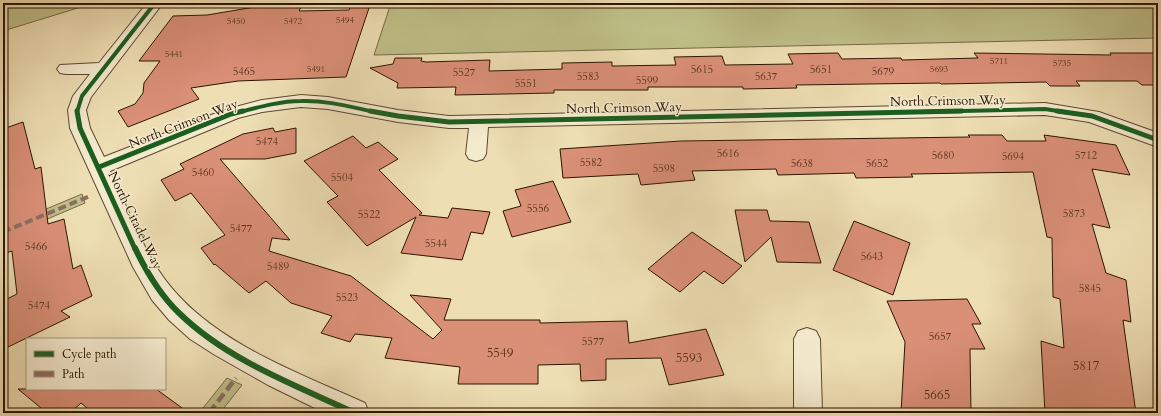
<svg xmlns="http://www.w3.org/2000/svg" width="1161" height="416" viewBox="0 0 1161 416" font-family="Cardo,serif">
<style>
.green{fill:#bfbf88;stroke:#766a44}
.building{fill:#da8f77;stroke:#2d1501}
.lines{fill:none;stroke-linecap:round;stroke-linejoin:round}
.street-casing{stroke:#5d472e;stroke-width:2}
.street{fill:#f4eace;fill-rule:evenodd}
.quiet-far1{stroke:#8d6e63;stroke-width:4;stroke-dasharray:8 4;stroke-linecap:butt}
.quiet{stroke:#8d6e63;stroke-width:4.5;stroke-dasharray:10 4.5;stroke-linecap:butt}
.cycleway-far2-casing{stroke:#f4eace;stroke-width:6}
.cycleway-far1-casing{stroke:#f4eace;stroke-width:8}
.cycleway-casing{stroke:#f4eace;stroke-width:8}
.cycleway-far2{stroke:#1b5e20;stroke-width:4}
.cycleway-far1{stroke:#1b5e20;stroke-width:5}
.cycleway{stroke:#1b5e20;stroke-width:6}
.labels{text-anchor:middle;stroke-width:3;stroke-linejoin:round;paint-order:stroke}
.far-number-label{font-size:9px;fill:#58341e}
.number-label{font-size:11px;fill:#58341e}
.street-label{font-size:13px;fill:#2d1501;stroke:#f4eace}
.near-number-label{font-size:13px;fill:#58341e}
</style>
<rect width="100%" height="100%" fill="#eedeb3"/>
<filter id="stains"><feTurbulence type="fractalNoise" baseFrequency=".005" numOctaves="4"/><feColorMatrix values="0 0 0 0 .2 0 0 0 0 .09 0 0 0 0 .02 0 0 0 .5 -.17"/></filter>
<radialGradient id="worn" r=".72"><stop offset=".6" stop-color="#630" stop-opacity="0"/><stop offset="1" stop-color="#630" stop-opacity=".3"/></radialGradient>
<!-- green -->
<g class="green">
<polygon points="3,3 94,3 3,31"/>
<polygon points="391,3 1158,3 1158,38 374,55"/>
<polygon points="82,194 85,203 3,238 3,227"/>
<polygon points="227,378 242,385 220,413 199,413"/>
</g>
<!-- building -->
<g class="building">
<polygon points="302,5 299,11 349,10 351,5 370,5 346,77 238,81 191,88 199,99 128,127 118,111 135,104 143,93 144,83 160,61 139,61 173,16 207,15 261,6"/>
<polygon points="838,53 842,59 901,58 902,60 978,58 974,53 1111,55 1110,53 1158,53 1158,85 1142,85 1137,81 1076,81 1080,86 1050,86 1046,82 941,84 940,83 796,85 797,88 743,89 743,87 648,87 648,90 554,90 554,93 455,95 456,87 397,88 398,83 370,68 393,64 395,58 422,58 421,61 426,62 490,60 489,71 562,69 562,63 612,62 612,66 676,65 674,57 722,56 725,65 793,64 788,54"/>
<polygon points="23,122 35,169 41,167 48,224 64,219 73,269 81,265 92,296 61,311 70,317 6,348 3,336 3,301 17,294 12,251 3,254 3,129"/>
<polygon points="273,128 275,132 296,128 296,153 265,159 220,159 290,240 272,238 269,251 351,276 433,339 442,330 410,295 451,299 444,320 540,320 540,323 627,321 629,343 706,329 724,375 669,385 661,358 606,359 606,380 581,381 580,364 538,365 538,384 458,384 460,367 385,358 392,338 355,334 350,342 321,333 332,316 291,303 266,281 249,293 215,264 214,265 201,248 225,235 191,193 175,201 161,180 184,169 180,164 243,134"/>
<polygon points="968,135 1002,135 1007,141 1046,141 1044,135 1116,145 1130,175 1092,169 1110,228 1092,224 1106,273 1126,280 1131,322 1123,320 1136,413 1045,413 1041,341 1064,348 1060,299 1053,297 1052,238 1047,237 1033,172 911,174 913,177 856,178 854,173 778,175 776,169 692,171 695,180 641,185 638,174 563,178 560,149 681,141 970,137"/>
<polygon points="353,136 366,148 378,142 398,159 379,170 422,213 419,215 448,218 452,208 490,212 483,234 471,232 462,260 401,253 416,217 367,246 327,202 338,196 304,161"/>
<polygon points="553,181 571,222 512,237 503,211 521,206 515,190"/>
<polygon points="735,210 767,210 770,221 809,222 821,263 777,262 771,237 745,262"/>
<polygon points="854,221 910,243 893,295 833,270"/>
<polygon points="692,232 742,266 723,284 704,271 680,292 648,269"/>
<polygon points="967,299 981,324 972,324 985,349 970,349 971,413 901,413 905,342 887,301"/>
<polygon points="18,389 156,389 189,413 93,413 81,403 70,413 47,413"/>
</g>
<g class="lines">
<defs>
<g id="street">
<path d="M 147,3 L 163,3 L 91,97 L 86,110 L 90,128 L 104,157 L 224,110 L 262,100 L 301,95 L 328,97 L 398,110 L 449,116 L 1045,103 L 1099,112 L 1158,133 L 1158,147 L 1089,122 L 1045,115 L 488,127 L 486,154 L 483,159 L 476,161 L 469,159 L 466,154 L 469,128 L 449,128 L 398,122 L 328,109 L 301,107 L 262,112 L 238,118 L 110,171 C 127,206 145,256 170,286 C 217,344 299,373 365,403 L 369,413 L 325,413 L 268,385 L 215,355 L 190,339 L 169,320 L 152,300 L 133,267 L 70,128 L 68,110 L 73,96 L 90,74 L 66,74 L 60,73 L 57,69 L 60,65 L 99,63 Z"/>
<polygon points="807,328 816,331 820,339 822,413 794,413 794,339 798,331"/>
</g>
</defs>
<!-- street casing -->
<use href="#street" class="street-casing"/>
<!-- street -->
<use href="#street" class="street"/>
<!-- quiet-far1 -->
<polyline class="quiet-far1" points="3,232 90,196"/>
<!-- quiet -->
<polyline class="quiet" points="209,413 236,378"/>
<defs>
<g id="cycleway-far2">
<polyline points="77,112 82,96 155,3"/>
<path d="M 240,112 C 259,107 281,101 301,101 C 326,100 351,107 375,112"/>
<polyline points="917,112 1045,109 1064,112"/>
</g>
<g id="cycleway-far1">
<polyline points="77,111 80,128 135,249"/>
<polyline points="370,111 398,116 449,122 962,111"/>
<polyline points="1057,111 1092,116 1158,140"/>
<polyline points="99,167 231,114 243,111"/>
</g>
<path id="cycleway" d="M 135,248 C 146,271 159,294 179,313 C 227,360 295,385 355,413"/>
</defs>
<!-- cycleway-far2 casing -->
<use href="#cycleway-far2" class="cycleway-far2-casing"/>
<!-- cycleway-far1 casing -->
<use href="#cycleway-far1" class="cycleway-far1-casing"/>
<!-- cycleway casing -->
<use href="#cycleway" class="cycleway-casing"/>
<!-- cycleway-far2 -->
<use href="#cycleway-far2" class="cycleway-far2"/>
<!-- cycleway-far1 -->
<use href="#cycleway-far1" class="cycleway-far1"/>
<!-- cycleway -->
<use href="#cycleway" class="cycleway"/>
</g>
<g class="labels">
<!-- far-number labels -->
<g class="far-number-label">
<text x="345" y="23">5494</text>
<text x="236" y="24">5450</text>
<text x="293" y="24">5472</text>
<text x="174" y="57">5441</text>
<text x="999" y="64">5711</text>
<text x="1062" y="66">5735</text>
<text x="316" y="72">5491</text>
<text x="939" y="72">5693</text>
</g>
<!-- number labels -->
<g class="number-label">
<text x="702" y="73">5615</text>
<text x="821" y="73">5651</text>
<text x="244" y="75">5465</text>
<text x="883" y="75">5679</text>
<text x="464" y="76">5527</text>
<text x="588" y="80">5583</text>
<text x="766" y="80">5637</text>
<text x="647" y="84">5599</text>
<text x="526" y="87">5551</text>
<text x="267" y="145">5474</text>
<text x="728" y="157">5616</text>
<text x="943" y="159">5680</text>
<text x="1086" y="159">5712</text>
<text x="1013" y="160">5694</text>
<text x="591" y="166">5582</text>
<text x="802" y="167">5638</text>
<text x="877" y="167">5652</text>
<text x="664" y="172">5598</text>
<text x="203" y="176">5460</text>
<text x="342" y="181">5504</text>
<text x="538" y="212">5556</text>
<text x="1074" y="217">5873</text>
<text x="369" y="218">5522</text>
<text x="241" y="232">5477</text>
<text x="436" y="247">5544</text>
<text x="36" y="250">5466</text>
<text x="872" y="260">5643</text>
<text x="278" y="270">5489</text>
<text x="1090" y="292">5845</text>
<text x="347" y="301">5523</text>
<text x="39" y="309">5474</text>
<text x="940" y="340">5657</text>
<text x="593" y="345">5577</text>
</g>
<!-- street labels -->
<g class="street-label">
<text transform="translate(948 100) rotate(-1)" y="5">North Crimson Way</text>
<text transform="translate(624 107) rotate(-1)" y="5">North Crimson Way</text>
<text transform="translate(183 123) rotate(-21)" y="5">North Crimson Way</text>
<text transform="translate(136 220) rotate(64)" y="5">North Citadel Way</text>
</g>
<!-- near-number labels -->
<g class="near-number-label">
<text x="500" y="357">5549</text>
<text x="689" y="362">5593</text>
<text x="1086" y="370">5817</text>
<text x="937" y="399">5665</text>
</g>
</g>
<!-- margin -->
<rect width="1161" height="416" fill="none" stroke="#eedeb3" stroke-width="16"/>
<rect x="4" y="4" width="1153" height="408" fill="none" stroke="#2d1501" stroke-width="2"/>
<rect x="8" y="8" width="1145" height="400" fill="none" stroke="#2d1501"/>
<!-- legend -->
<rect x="26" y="338" width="140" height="52" fill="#f4eace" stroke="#a4957c"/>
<rect x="34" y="351" width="20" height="6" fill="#1b5e20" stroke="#a4957c"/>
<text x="62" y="358" font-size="12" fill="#2d1501">Cycle path</text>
<rect x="34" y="371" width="20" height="6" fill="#8d6e63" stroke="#a4957c"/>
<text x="62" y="378" font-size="12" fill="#2d1501">Path</text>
<rect width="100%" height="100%" filter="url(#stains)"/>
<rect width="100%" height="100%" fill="url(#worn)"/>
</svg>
